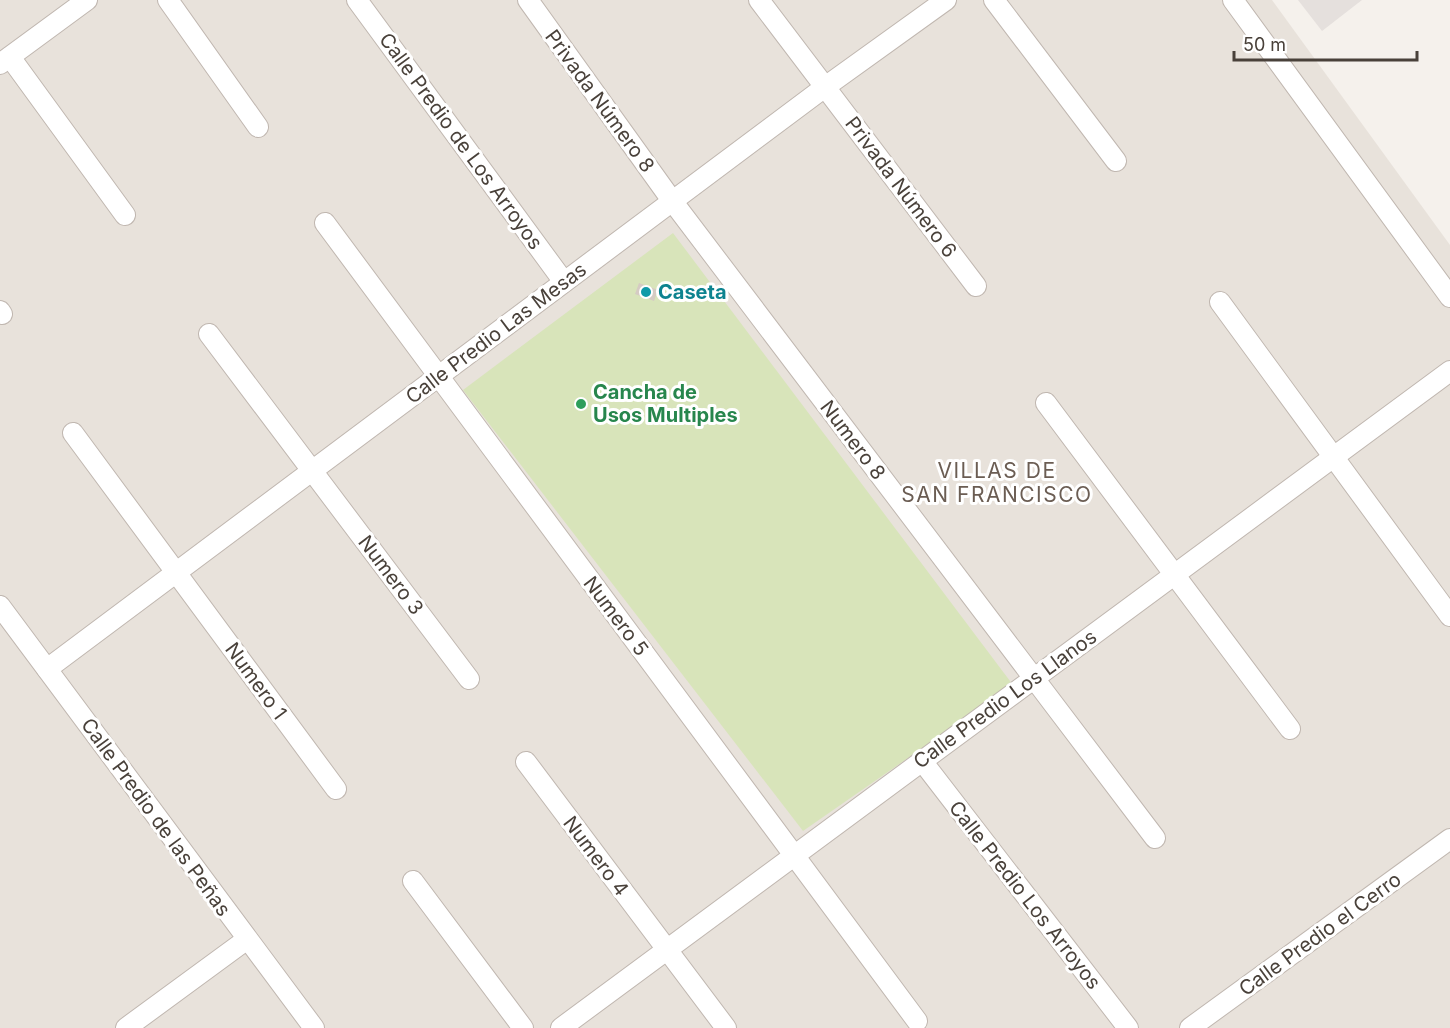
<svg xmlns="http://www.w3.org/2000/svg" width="1450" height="1028" viewBox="0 0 1450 1028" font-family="Inter,sans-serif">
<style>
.residential{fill:#e8e2db}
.industrial{fill:#e5e0dd}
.green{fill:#d8e4ba}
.building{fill:#d5cbc3}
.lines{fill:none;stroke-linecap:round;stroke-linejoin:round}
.minor-casing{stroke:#c0b7b0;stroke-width:22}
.minor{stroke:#fff;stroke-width:20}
.culture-dot{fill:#0f9aa8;stroke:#fff;stroke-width:2}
.leisure-dot{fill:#2e9e5b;stroke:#fff;stroke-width:2}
.labels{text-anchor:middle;stroke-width:6;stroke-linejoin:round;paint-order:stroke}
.street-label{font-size:20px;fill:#49413a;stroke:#fff}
.culture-label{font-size:20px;font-weight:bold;fill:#0d838f;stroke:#fff;text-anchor:start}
.leisure-label{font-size:20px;font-weight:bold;fill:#27864d;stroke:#fff;text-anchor:start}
.neighbourhood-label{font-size:21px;letter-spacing:1.5px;fill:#6b5d53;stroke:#fff}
</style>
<rect width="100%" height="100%" fill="#f5f1ec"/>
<!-- residential -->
<polygon class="residential" points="0,0 1272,0 1450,245 1450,1028 0,1028"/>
<!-- industrial -->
<polygon class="industrial" points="1298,0 1362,0 1322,31"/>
<!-- green -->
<polygon class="green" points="673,233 1013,685 803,831 463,390"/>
<!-- building -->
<polygon class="building" points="639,283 658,290 654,301 635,294"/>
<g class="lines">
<defs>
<g id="minor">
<polyline points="168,0 258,127"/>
<polyline points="357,0 564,282"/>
<polyline points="528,0 673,202 1155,838"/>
<polyline points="759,0 976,286"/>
<polyline points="994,0 1116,161"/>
<polyline points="1233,0 1450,297"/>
<polyline points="10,57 125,215"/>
<polyline points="0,64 87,0"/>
<polyline points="325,223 917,1021"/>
<polyline points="1220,302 1450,616"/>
<polyline points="0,311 2,314"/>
<polyline points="209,334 469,679"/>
<polyline points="1046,403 1290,729"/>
<polyline points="73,433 336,789"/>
<polyline points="0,606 314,1028"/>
<polyline points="47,669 825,87 946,0"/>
<polyline points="922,761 1128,1028"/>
<polyline points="526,762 726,1028"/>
<polyline points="413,881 523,1028"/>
<polyline points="126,1028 246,940"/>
<polyline points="561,1028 1450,371"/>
<polyline points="1190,1028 1450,839"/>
</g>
</defs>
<!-- minor casing -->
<use href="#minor" class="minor-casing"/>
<!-- minor -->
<use href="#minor" class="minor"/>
</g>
<!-- markers -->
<circle class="culture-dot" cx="646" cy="292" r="6"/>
<circle class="leisure-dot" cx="581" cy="404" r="6"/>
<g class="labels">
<!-- street labels -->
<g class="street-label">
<text transform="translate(600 101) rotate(54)" y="7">Privada Número 8</text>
<text transform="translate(461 141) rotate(54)" y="7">Calle Predio de Los Arroyos</text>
<text transform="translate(901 187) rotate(53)" y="7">Privada Número 6</text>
<text transform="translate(496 333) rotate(-37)" y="7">Calle Predio Las Mesas</text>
<text transform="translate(853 440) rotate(53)" y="7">Numero 8</text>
<text transform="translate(391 575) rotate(53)" y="7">Numero 3</text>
<text transform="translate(616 616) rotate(53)" y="7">Numero 5</text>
<text transform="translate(256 681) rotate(54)" y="7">Numero 1</text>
<text transform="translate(1005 699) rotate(-36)" y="7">Calle Predio Los Llanos</text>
<text transform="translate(156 817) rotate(54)" y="7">Calle Predio de las Peñas</text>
<text transform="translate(596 856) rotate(53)" y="7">Numero 4</text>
<text transform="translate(1025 895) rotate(52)" y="7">Calle Predio Los Arroyos</text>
<text transform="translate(1320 934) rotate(-36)" y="7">Calle Predio el Cerro</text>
</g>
<!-- culture labels -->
<g class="culture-label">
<text x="658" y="299">Caseta</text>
</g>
<!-- leisure labels -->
<g class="leisure-label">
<text x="593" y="399">Cancha de<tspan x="593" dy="23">Usos Multiples</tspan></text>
</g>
<!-- neighbourhood labels -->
<g class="neighbourhood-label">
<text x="997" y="478">VILLAS DE<tspan x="997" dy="24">SAN FRANCISCO</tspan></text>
</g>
</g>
<!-- scale -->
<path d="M1234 51v9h183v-9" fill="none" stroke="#49413a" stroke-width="3"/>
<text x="1243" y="51" font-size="18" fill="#49413a" stroke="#ffffff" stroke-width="4.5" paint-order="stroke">50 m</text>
</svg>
